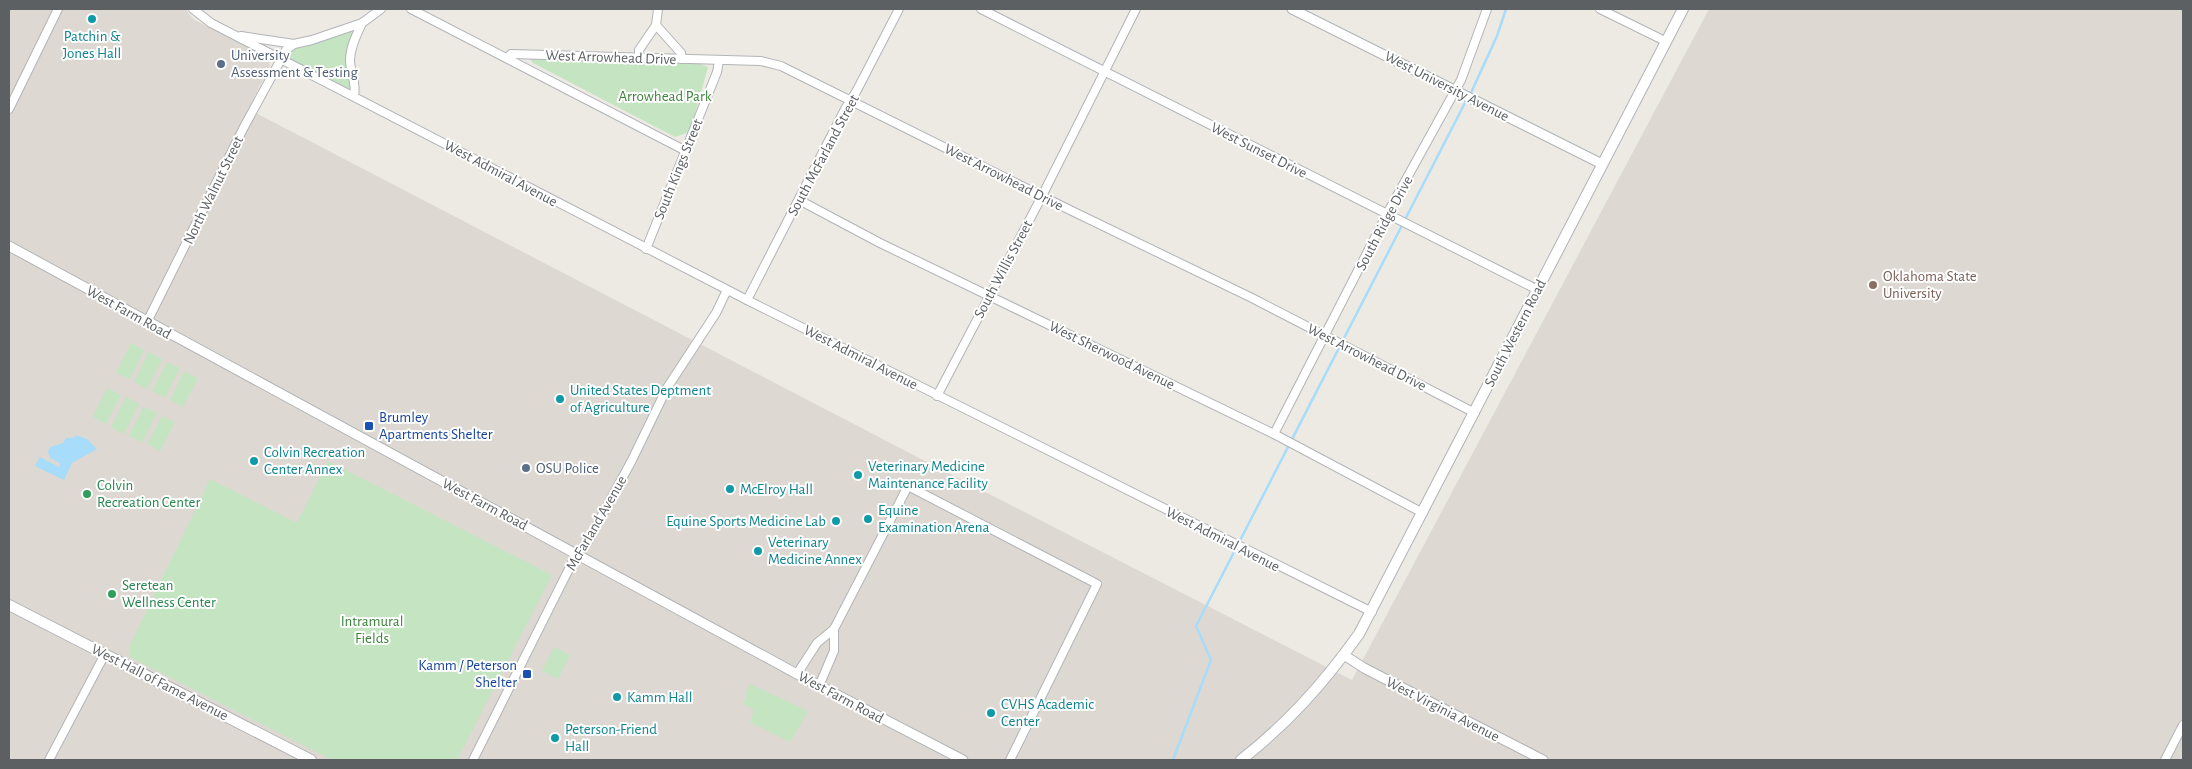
<svg xmlns="http://www.w3.org/2000/svg" width="2192" height="769" viewBox="0 0 2192 769" font-family="'Alegreya Sans',sans-serif">
<style>
.education{fill:#ddd9d2}
.green{fill:#c4e4c2}
.water{fill:#a7dcfa}
.lines{fill:none;stroke-linecap:round;stroke-linejoin:round}
.stream{stroke:#a7dcfa;stroke-width:2.5}
.minor-casing{stroke:#b1b4b8;stroke-width:10}
.tertiary-casing{stroke:#b1b4b8;stroke-width:11}
.secondary-casing{stroke:#b0b4b8;stroke-width:12}
.minor{stroke:#fff;stroke-width:8}
.tertiary{stroke:#fff;stroke-width:9}
.secondary{stroke:#fff;stroke-width:10}
.culture-dot{fill:#0f9aa8;stroke:#fff;stroke-width:2}
.service-dot{fill:#5c6f8a;stroke:#fff;stroke-width:2}
.education-dot{fill:#8d6e63;stroke:#fff;stroke-width:2}
.transit-dot{fill:#1a4fb4;stroke:#fff;stroke-width:2}
.leisure-dot{fill:#2e9e5b;stroke:#fff;stroke-width:2}
.labels{text-anchor:middle;stroke-width:4;stroke-linejoin:round;paint-order:stroke}
.culture-label{font-size:15px;fill:#0d838f;stroke:#fff;text-anchor:start}
.service-label{font-size:15px;fill:#4e5e75;stroke:#fff;text-anchor:start}
.street-label{font-size:15px;fill:#5c6063;stroke:#fff}
.park-label{font-size:15px;fill:#3d843b;stroke:#fff}
.education-label{font-size:15px;fill:#785e54;stroke:#fff;text-anchor:start}
.transit-label{font-size:15px;fill:#164399;stroke:#fff;text-anchor:start}
.leisure-label{font-size:15px;fill:#27864d;stroke:#fff;text-anchor:start}
</style>
<rect width="100%" height="100%" fill="#edeae4"/>
<!-- education -->
<polygon class="education" points="9,9 186,9 193,19 268,58 270,66 248,109 925,461 1352,680 1709,9 2183,9 2183,760 9,760"/>
<!-- green -->
<g class="green">
<polygon points="362,23 353,43 354,95 281,59 286,50"/>
<polygon points="529,58 700,64 708,67 690,132 675,137 533,63"/>
<polygon points="131,343 144,350 130,379 116,373"/>
<polygon points="148,352 162,359 147,389 134,382"/>
<polygon points="167,362 180,368 165,398 152,391"/>
<polygon points="184,371 198,378 183,407 170,400"/>
<polygon points="107,388 121,395 106,424 93,417"/>
<polygon points="126,397 139,404 124,434 111,427"/>
<polygon points="143,407 157,413 142,442 129,436"/>
<polygon points="162,416 175,422 160,451 147,444"/>
<polygon points="328,461 552,575 457,760 332,760 130,657 130,645 210,479 297,523"/>
<polygon points="554,647 570,655 558,679 542,671"/>
<polygon points="750,684 808,711 790,742 750,722 754,710 743,704 747,696 745,694"/>
</g>
<!-- water -->
<polygon class="water" points="75,435 87,439 97,449 72,463 64,480 35,466 40,457 59,467 60,463 50,458 48,452 50,447 63,443 66,438 74,438"/>
<g class="lines">
<!-- stream -->
<g class="stream">
<polyline points="1470,95 1497,36 1506,9"/>
<polyline points="1173,760 1211,660 1196,626 1467,99"/>
</g>
<defs>
<g id="minor">
<polyline points="193,9 211,23 747,300 1372,612"/>
<polyline points="411,9 686,151"/>
<polyline points="981,9 1538,290"/>
<polyline points="1600,9 1665,41"/>
<polyline points="656,25 681,53 682,59"/>
<polyline points="241,36 294,44"/>
<polyline points="507,58 511,54 761,61 781,66 1072,211 1252,298 1475,413"/>
<polyline points="639,58 639,50 656,25 658,9"/>
<path d="M 354,95 C 357,84 350,72 350,60 C 350,47 357,34 362,23"/>
<polyline points="9,109 58,9"/>
<polyline points="799,200 880,243 1274,434 1423,513"/>
<polyline points="646,249 717,72 719,61"/>
<polyline points="747,300 845,109 856,92 899,9"/>
<polyline points="147,322 244,127 286,50 294,44 312,40 362,23 381,9"/>
<polyline points="937,396 1042,196 1136,9"/>
<polyline points="1274,434 1387,214 1461,80 1487,9"/>
<polyline points="797,674 817,643 834,629 908,486 1097,584 1010,760"/>
<polyline points="819,686 834,651 834,629"/>
<polyline points="49,760 105,654"/>
<polyline points="473,760 577,553 587,543 631,462 667,388 716,313 727,290"/>
<polyline points="2165,760 2183,725"/>
</g>
<g id="tertiary">
<polyline points="1292,9 1602,164"/>
<polyline points="9,246 797,674 963,760"/>
<polyline points="1344,655 1364,668 1543,760"/>
</g>
<g id="secondary">
<polyline points="9,605 311,760"/>
<path d="M 1241,760 C 1289,722 1323,684 1359,634 L 1683,9"/>
</g>
</defs>
<!-- minor casing -->
<use href="#minor" class="minor-casing"/>
<!-- tertiary casing -->
<use href="#tertiary" class="tertiary-casing"/>
<!-- secondary casing -->
<use href="#secondary" class="secondary-casing"/>
<!-- minor -->
<use href="#minor" class="minor"/>
<!-- tertiary -->
<use href="#tertiary" class="tertiary"/>
<!-- secondary -->
<use href="#secondary" class="secondary"/>
</g>
<!-- markers -->
<g class="culture-dot">
<circle cx="92" cy="19" r="5"/>
<circle cx="560" cy="399" r="5"/>
<circle cx="254" cy="461" r="5"/>
<circle cx="858" cy="475" r="5"/>
<circle cx="730" cy="489" r="5"/>
<circle cx="868" cy="519" r="5"/>
<circle cx="836" cy="521" r="5"/>
<circle cx="758" cy="551" r="5"/>
<circle cx="617" cy="697" r="5"/>
<circle cx="991" cy="713" r="5"/>
<circle cx="555" cy="738" r="5"/>
</g>
<g class="service-dot">
<circle cx="221" cy="64" r="5"/>
<circle cx="526" cy="468" r="5"/>
</g>
<circle class="education-dot" cx="1873" cy="285" r="5"/>
<g class="transit-dot">
<rect x="364" y="421" width="10" height="10" rx="2.5"/>
<rect x="522" y="669" width="10" height="10" rx="2.5"/>
</g>
<g class="leisure-dot">
<circle cx="87" cy="494" r="5"/>
<circle cx="112" cy="594" r="5"/>
</g>
<g class="labels">
<!-- culture labels -->
<g class="culture-label">
<text x="92" y="41" text-anchor="middle">Patchin &amp;<tspan x="92" dy="17">Jones Hall</tspan></text>
<text x="570" y="395">United States Deptment<tspan x="570" dy="17">of Agriculture</tspan></text>
<text x="264" y="457">Colvin Recreation<tspan x="264" dy="17">Center Annex</tspan></text>
<text x="868" y="471">Veterinary Medicine<tspan x="868" dy="17">Maintenance Facility</tspan></text>
<text x="740" y="494">McElroy Hall</text>
<text x="878" y="515">Equine<tspan x="878" dy="17">Examination Arena</tspan></text>
<text x="826" y="526" text-anchor="end">Equine Sports Medicine Lab</text>
<text x="768" y="547">Veterinary<tspan x="768" dy="17">Medicine Annex</tspan></text>
<text x="627" y="702">Kamm Hall</text>
<text x="1001" y="709">CVHS Academic<tspan x="1001" dy="17">Center</tspan></text>
<text x="565" y="734">Peterson-Friend<tspan x="565" dy="17">Hall</tspan></text>
</g>
<!-- service labels -->
<g class="service-label">
<text x="231" y="60">University<tspan x="231" dy="17">Assessment &amp; Testing</tspan></text>
<text x="536" y="473">OSU Police</text>
</g>
<!-- street labels -->
<g class="street-label">
<text transform="translate(611 57) rotate(2)" y="5">West Arrowhead Drive</text>
<text transform="translate(1447 86) rotate(27)" y="5">West University Avenue</text>
<text transform="translate(1259 150) rotate(27)" y="5">West Sunset Drive</text>
<text transform="translate(823 155) rotate(-62)" y="5">South McFarland Street</text>
<text transform="translate(678 169) rotate(-68)" y="5">South Kings Street</text>
<text transform="translate(501 173) rotate(28)" y="5">West Admiral Avenue</text>
<text transform="translate(1004 177) rotate(27)" y="5">West Arrowhead Drive</text>
<text transform="translate(213 190) rotate(-64)" y="5">North Walnut Street</text>
<text transform="translate(1384 223) rotate(-62)" y="5">South Ridge Drive</text>
<text transform="translate(1003 269) rotate(-62)" y="5">South Willis Street</text>
<text transform="translate(129 312) rotate(29)" y="5">West Farm Road</text>
<text transform="translate(1515 333) rotate(-63)" y="5">South Western Road</text>
<text transform="translate(1112 355) rotate(26)" y="5">West Sherwood Avenue</text>
<text transform="translate(861 357) rotate(27)" y="5">West Admiral Avenue</text>
<text transform="translate(1367 357) rotate(27)" y="5">West Arrowhead Drive</text>
<text transform="translate(485 504) rotate(28)" y="5">West Farm Road</text>
<text transform="translate(596 523) rotate(-60)" y="5">McFarland Avenue</text>
<text transform="translate(1223 539) rotate(27)" y="5">West Admiral Avenue</text>
<text transform="translate(160 682) rotate(27)" y="5">West Hall of Fame Avenue</text>
<text transform="translate(841 697) rotate(28)" y="5">West Farm Road</text>
<text transform="translate(1443 709) rotate(27)" y="5">West Virginia Avenue</text>
</g>
<!-- park labels -->
<g class="park-label">
<text x="665" y="101">Arrowhead Park</text>
<text x="372" y="626">Intramural<tspan x="372" dy="17">Fields</tspan></text>
</g>
<!-- education labels -->
<g class="education-label">
<text x="1883" y="281">Oklahoma State<tspan x="1883" dy="17">University</tspan></text>
</g>
<!-- transit labels -->
<g class="transit-label">
<text x="379" y="422">Brumley<tspan x="379" dy="17">Apartments Shelter</tspan></text>
<text x="517" y="670" text-anchor="end">Kamm / Peterson<tspan x="517" dy="17">Shelter</tspan></text>
</g>
<!-- leisure labels -->
<g class="leisure-label">
<text x="97" y="490">Colvin<tspan x="97" dy="17">Recreation Center</tspan></text>
<text x="122" y="590">Seretean<tspan x="122" dy="17">Wellness Center</tspan></text>
</g>
</g>
<!-- border -->
<rect width="2192" height="769" fill="none" stroke="#5c6063" stroke-width="20"/>
</svg>
